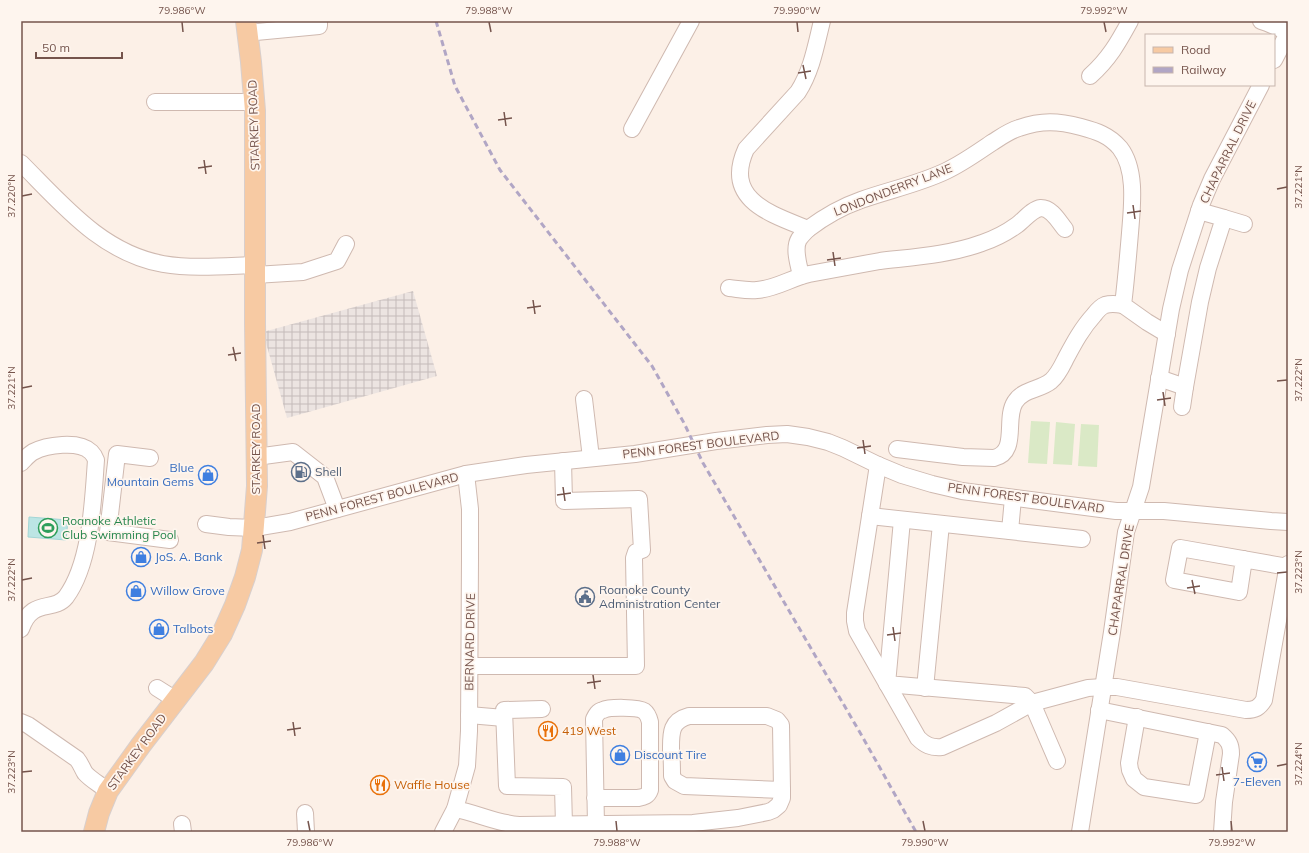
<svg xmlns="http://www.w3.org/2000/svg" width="1309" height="853" viewBox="0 0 1309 853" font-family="Mulish,sans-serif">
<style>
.industrial{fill:url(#industrial-grid)}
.pitch{fill:#dae9c6}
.water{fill:#bce5e4;stroke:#a3d6d6}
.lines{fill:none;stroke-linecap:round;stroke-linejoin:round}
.minor-casing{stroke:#cfb9b0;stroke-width:18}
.major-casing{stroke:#d8cfcd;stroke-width:22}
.minor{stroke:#fff;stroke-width:16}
.major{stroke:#f7caa3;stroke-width:20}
.rail{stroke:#b1a6c5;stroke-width:3;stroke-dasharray:6 4;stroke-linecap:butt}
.ticks{fill:none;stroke:#75544c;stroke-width:1.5}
.labels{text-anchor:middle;stroke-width:3.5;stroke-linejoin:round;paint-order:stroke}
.street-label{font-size:12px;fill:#75544c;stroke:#fef5ee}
.shop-label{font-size:12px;fill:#366cbe;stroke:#fef5ee;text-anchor:start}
.service-label{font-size:12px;fill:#4e5e75;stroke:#fef5ee;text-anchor:start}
.leisure-label{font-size:12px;fill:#27864d;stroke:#fef5ee;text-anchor:start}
.food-label{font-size:12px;fill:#c56008;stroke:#fef5ee;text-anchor:start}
.neatline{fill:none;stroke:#75544c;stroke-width:1.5}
.ticks-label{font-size:10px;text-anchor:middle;fill:#75544c}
</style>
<defs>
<pattern id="industrial-grid" width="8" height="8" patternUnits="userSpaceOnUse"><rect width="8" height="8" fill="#ece4e1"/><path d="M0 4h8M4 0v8" fill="none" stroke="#c4bbb9"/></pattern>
</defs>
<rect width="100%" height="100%" fill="#fcf0e7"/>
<!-- industrial -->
<polygon class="industrial" points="413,291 437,376 287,418 263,332"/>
<!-- pitch -->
<g class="pitch">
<polygon points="1031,421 1050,422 1047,464 1028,463"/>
<polygon points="1056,422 1075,424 1072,465 1053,464"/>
<polygon points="1081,424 1099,425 1097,467 1078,466"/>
</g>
<!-- water -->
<polygon class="water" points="29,517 68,520 66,540 28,537"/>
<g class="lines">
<defs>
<g id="minor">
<path d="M 822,21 C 816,45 812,70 798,92 L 746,149 C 723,200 771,214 808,229 C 824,217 841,207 861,200 C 889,190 919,184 946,171 C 963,163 978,152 993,142 C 1001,137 1009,131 1019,128 C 1042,120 1058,121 1081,127 C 1096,131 1109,135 1120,148 C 1137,170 1132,207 1130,233 C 1128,257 1126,281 1123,305 L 1147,322 L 1167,334"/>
<polyline points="1261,21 1267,23 1288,32"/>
<polyline points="247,33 319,26 319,21"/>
<polyline points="1274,60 1288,33"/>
<path d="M 1090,76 C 1109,59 1118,43 1130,21"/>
<polyline points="155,102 254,102"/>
<polyline points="632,129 691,21"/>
<path d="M 21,163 C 63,205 102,253 163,264 C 193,269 225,266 255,265"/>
<polyline points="1224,218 1244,224"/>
<polyline points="255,275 303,272 337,261 346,244"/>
<path d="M 801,276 C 799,265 793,249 799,239 C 802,235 805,232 808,229"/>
<path d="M 729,288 C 739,289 747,291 757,290 C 775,289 791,278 809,274 C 832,270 857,265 880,261 C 914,257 949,255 982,243 C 994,239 1006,233 1017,225 C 1024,220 1032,209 1041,208 C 1052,208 1059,222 1065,229"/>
<polyline points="1159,378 1185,387 1200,302 1208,268 1224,218 1199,211"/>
<polyline points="584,399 591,458"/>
<polyline points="1182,407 1185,387"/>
<path d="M 897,449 L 963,457 L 994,458 C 1019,452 1004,419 1015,402 C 1023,389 1040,390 1051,381 C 1058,375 1062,366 1066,358 C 1074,343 1082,328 1094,315 C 1097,311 1100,307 1105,305 C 1112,303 1117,304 1123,305"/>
<polyline points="256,457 293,452 325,477 337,509"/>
<polyline points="150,458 117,454 108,532 170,540"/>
<path d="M 21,463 C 25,459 28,455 33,452 C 46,445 79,440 91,452 C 93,454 95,457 96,460 C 93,501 91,563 66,597 C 53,613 32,597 21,629"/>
<path d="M 878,465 L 855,613 L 855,621 L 857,631 L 918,738 C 925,745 931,748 942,747 L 996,723 L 1032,703 L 1088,688 L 1103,687 L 1117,687 L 1246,710 C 1255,710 1259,708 1264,700 L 1288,564"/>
<polyline points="870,516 1082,539"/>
<polyline points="902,520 887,684 1025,696 1032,703 1057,761"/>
<polyline points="206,524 229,527 254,528 290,522 466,474 526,465 635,454 716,441 767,435 787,434 808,437 828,442 843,448 878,465 902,475 932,484 962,491 1116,511 1164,511 1271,521 1288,522"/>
<polyline points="1010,531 1013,498"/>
<polyline points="1244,559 1239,592 1174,580 1180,548 1288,567"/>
<polyline points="470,666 636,666 634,558 636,552 642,550 639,499 564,501 563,461"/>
<polyline points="157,688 176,700"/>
<polyline points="925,688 941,524"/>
<polyline points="542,709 504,710 507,786 563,787 564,825"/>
<path d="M 1099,710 L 1222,735 C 1229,741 1231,745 1231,754 L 1224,802 L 1222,832"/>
<polyline points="469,715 504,718"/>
<path d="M 689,716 L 767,716 L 777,720 L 781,725 L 782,790 L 684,786 L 675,781 L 672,776 C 672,767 672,759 671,750 C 671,734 670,721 689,716 Z"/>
<polyline points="1137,717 1129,763 1130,770 1134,779 1144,787 1196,795 1208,732"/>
<path d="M 21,722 L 28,725 L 77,759 C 81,764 82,768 85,773 C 91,780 101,785 108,791"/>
<path d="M 595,798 L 638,798 C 644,797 648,796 650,790 L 650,722 C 649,718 648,714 644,711 C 638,707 609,707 603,710 C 598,711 596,715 594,719 L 596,825"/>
<path d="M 455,809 C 477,813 495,823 519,825 L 693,823 L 738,818 L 768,812 L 773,810 L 779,805 L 782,798 L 782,790"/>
<polyline points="305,813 306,832"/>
<polyline points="182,824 183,832"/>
<polyline points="443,832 455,809 467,766 469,731 470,559 470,509 466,474"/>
<polyline points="1080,832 1112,632 1126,532 1141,487 1171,309 1180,270 1201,205 1212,179 1261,85"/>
</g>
<polyline id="major" points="94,832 99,813 108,791 141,745 204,663 222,634 235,605 245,577 252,550 257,486 255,323 255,111 251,62 246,21"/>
</defs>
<!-- minor casing -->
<use href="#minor" class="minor-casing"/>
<!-- major casing -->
<use href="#major" class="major-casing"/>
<!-- minor -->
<use href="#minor" class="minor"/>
<!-- major -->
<use href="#major" class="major"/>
<!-- rail -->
<polyline class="rail" points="436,21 455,86 500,170 652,366 684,423 703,463 862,736 916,832"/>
</g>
<!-- ticks -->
<path class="ticks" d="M 182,22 L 183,32M 489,22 L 491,32M 797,22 L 798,32M 1104,22 L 1106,32M 803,65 L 806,79M 798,73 L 811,71M 504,112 L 506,126M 498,120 L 512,118M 204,160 L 206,174M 198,168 L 212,166M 1277,189 L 1287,187M 22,196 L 32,194M 1133,205 L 1135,219M 1127,213 L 1141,211M 833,252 L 835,266M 827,260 L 841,258M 533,300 L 535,314M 527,308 L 541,306M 233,347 L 236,361M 228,355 L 241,353M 1277,381 L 1287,380M 22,388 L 32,386M 1163,392 L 1165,406M 1157,400 L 1171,398M 863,440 L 865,454M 857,448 L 871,446M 563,487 L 565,501M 557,495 L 571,493M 263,535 L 265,549M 257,543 L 271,541M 1277,573 L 1287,572M 22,580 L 32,578M 1192,580 L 1195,594M 1187,588 L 1200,586M 893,627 L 895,641M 887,635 L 901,633M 593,675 L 595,689M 587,683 L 601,681M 293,722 L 295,736M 287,730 L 301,728M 1277,766 L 1287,764M 1222,767 L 1224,781M 22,772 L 32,771M 1216,775 L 1230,773M 308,821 L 310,831M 616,821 L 617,831M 923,821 L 925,831M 1231,821 L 1232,831"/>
<!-- icons -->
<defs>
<symbol id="fuel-ring" viewBox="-11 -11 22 22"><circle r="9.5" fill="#fef5ee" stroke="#5c6f8a" stroke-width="1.5"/><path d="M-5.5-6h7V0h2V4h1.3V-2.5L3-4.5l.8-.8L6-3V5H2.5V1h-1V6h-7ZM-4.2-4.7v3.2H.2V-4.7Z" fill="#5c6f8a"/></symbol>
<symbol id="shop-ring" viewBox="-11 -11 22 22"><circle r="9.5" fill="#fef5ee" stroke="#3f7fe0" stroke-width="1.5"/><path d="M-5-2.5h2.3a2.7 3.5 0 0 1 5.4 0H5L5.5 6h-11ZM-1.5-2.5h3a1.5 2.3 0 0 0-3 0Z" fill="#3f7fe0"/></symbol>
<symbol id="stadium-ring" viewBox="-11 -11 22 22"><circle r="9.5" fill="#fef5ee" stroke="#2e9e5b" stroke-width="1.5"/><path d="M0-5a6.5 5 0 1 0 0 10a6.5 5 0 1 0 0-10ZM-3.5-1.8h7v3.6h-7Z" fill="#2e9e5b"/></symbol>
<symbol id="civic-ring" viewBox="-11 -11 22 22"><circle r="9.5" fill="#fef5ee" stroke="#5c6f8a" stroke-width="1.5"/><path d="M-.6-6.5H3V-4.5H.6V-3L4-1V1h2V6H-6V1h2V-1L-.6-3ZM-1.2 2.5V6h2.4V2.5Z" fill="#5c6f8a"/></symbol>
<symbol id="restaurant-ring" viewBox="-11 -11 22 22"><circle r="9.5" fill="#fef5ee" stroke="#e8710a" stroke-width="1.5"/><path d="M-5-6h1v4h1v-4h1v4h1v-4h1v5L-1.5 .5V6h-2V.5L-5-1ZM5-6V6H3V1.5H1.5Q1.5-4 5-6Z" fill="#e8710a"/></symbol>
<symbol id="supermarket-ring" viewBox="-11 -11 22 22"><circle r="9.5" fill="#fef5ee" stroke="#3f7fe0" stroke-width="1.5"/><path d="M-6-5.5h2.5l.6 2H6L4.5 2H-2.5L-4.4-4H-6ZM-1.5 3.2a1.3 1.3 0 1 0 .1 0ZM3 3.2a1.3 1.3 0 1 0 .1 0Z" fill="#3f7fe0"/></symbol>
</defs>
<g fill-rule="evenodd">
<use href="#fuel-ring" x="290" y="461" width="22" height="22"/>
<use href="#shop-ring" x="197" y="464" width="22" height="22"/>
<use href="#stadium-ring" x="37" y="517" width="22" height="22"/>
<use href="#shop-ring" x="130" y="546" width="22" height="22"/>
<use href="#shop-ring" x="125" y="580" width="22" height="22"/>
<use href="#civic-ring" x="574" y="586" width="22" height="22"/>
<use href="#shop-ring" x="148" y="618" width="22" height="22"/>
<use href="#restaurant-ring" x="537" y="720" width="22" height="22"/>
<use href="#shop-ring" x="609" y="744" width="22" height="22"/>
<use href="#supermarket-ring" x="1246" y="751" width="22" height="22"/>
<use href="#restaurant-ring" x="369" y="774" width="22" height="22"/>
</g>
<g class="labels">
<!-- street labels -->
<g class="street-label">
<text transform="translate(254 125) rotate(-92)" y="4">STARKEY ROAD</text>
<text transform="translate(1228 152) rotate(-64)" y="4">CHAPARRAL DRIVE</text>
<text transform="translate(893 190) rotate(-21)" y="4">LONDONDERRY LANE</text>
<text transform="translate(701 445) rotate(-7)" y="4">PENN FOREST BOULEVARD</text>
<text transform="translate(256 449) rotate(-90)" y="4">STARKEY ROAD</text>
<text transform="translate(382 497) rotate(-15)" y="4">PENN FOREST BOULEVARD</text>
<text transform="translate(1026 498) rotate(8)" y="4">PENN FOREST BOULEVARD</text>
<text transform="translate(1121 580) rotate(-81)" y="4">CHAPARRAL DRIVE</text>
<text transform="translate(470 642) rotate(-89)" y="4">BERNARD DRIVE</text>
<text transform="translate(137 752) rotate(-54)" y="4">STARKEY ROAD</text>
</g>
<!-- shop labels -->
<g class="shop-label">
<text x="194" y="472" text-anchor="end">Blue<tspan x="194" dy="14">Mountain Gems</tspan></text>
<text x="155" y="561">JoS. A. Bank</text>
<text x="150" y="595">Willow Grove</text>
<text x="173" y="633">Talbots</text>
<text x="634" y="759">Discount Tire</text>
<text x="1257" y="786" text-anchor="middle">7-Eleven</text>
</g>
<!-- service labels -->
<g class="service-label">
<text x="315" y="476">Shell</text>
<text x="599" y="594">Roanoke County<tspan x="599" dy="14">Administration Center</tspan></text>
</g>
<!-- leisure labels -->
<g class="leisure-label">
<text x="62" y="525">Roanoke Athletic<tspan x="62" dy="14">Club Swimming Pool</tspan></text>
</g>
<!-- food labels -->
<g class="food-label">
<text x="562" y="735">419 West</text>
<text x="394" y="789">Waffle House</text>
</g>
</g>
<!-- border -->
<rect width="1309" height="853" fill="none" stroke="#fef5ee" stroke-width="44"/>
<!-- legend -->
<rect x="1145" y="34" width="130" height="52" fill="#fef5ee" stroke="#c7b5ad"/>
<rect x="1153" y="47" width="20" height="6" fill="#f7caa3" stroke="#c7b5ad"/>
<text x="1181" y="54" font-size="12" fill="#75544c">Road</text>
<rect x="1153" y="67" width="20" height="6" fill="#b1a6c5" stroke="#c7b5ad"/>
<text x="1181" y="74" font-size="12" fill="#75544c">Railway</text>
<!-- scale -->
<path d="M36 52v6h86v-6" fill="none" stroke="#75544c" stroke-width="2"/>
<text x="42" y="52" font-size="12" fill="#75544c" stroke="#fef5ee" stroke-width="3" paint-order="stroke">50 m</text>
<rect x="22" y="22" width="1265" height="809" class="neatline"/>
<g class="ticks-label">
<text x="182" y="14">79.986°W</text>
<text x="489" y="14">79.988°W</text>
<text x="797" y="14">79.990°W</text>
<text x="1104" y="14">79.992°W</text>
<text transform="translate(1298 187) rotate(-90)" y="4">37.221°N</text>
<text transform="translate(11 196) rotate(-90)" y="4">37.220°N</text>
<text transform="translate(1298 380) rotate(-90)" y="4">37.222°N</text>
<text transform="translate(11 388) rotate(-90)" y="4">37.221°N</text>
<text transform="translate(1298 572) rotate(-90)" y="4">37.223°N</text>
<text transform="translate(11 580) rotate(-90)" y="4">37.222°N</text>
<text transform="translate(1298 764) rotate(-90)" y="4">37.224°N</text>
<text transform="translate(11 772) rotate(-90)" y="4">37.223°N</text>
<text x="310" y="846">79.986°W</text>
<text x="617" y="846">79.988°W</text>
<text x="925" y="846">79.990°W</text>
<text x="1232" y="846">79.992°W</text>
</g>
</svg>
